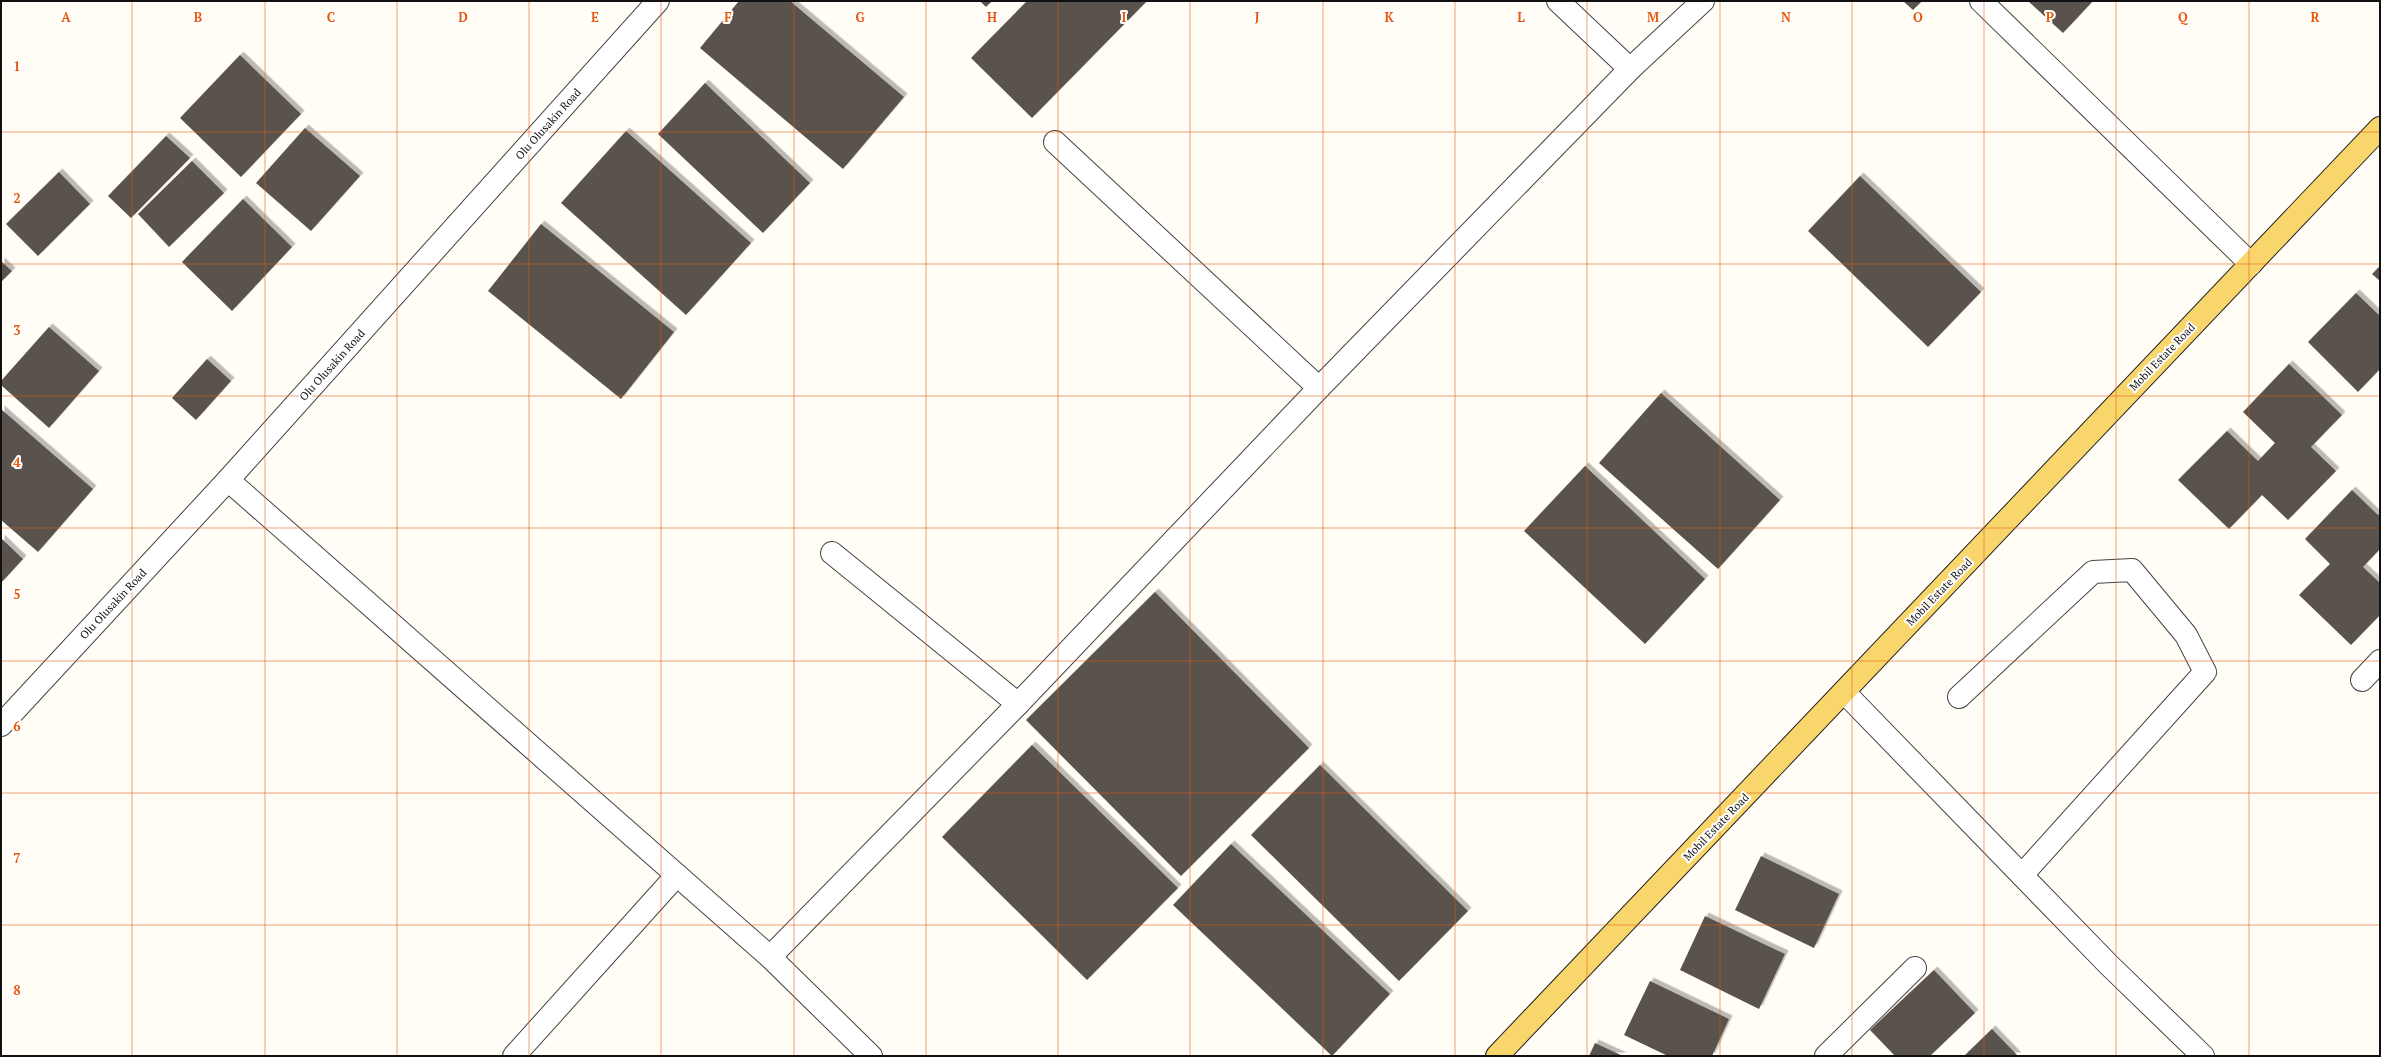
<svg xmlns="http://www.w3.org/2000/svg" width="2381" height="1057" viewBox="0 0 2381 1057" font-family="'PT Serif',serif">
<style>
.building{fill:#5a524d;filter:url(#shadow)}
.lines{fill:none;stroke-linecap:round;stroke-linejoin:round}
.minor-casing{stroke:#444;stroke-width:24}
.major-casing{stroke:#222;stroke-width:24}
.minor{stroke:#fff;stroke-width:22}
.major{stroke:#f9d66b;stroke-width:22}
.grid{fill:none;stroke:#e8590c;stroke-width:1;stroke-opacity:0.55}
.labels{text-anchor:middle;stroke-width:4;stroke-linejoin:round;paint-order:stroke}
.street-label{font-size:11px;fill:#111;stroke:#fff}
.grid-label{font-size:13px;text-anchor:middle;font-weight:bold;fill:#e8590c;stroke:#fff;stroke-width:4;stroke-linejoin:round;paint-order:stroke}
</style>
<defs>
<filter id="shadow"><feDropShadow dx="3.5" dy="-3.5" stdDeviation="0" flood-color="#0004"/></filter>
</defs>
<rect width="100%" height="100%" fill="#fffdf5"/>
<!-- building -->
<g class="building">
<polygon points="739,1 790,1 904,97 843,169 700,48"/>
<polygon points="980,1 992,1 986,7"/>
<polygon points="1027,1 1147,1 1032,118 971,58"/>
<polygon points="1903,1 1922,1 1913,10"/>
<polygon points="2028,1 2093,1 2063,33"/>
<polygon points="240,55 301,114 241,177 180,118"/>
<polygon points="705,83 810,183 763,233 658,134"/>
<polygon points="305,128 360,176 311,231 256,183"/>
<polygon points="626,131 751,243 686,315 561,203"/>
<polygon points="166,136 190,158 131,218 108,196"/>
<polygon points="192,161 224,193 169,247 138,214"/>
<polygon points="59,172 90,204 38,256 6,224"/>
<polygon points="1860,176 1981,292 1928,347 1808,231"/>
<polygon points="243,199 292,247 232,311 182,262"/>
<polygon points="541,224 674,332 621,399 488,291"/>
<polygon points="1,261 12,271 1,282"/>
<polygon points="2380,266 2380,281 2372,274"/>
<polygon points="2356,293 2380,316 2380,369 2358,392 2308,342"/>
<polygon points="49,327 99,371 49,428 1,385 1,381"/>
<polygon points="207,359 231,381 196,420 172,398"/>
<polygon points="2289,364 2342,415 2311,447 2336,471 2288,520 2262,495 2229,529 2178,480 2227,431 2258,461 2275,443 2243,412"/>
<polygon points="1661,393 1780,500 1718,569 1599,463"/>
<polygon points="1,409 93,489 38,552 1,520"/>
<polygon points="1585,466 1705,579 1645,644 1524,531"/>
<polygon points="2352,490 2378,515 2380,513 2380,549 2363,567 2380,583 2380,615 2351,645 2299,595 2330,564 2305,539"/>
<polygon points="1,538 23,559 1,583"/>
<polygon points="1155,592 1309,748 1181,876 1026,720"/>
<polygon points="1032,745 1178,888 1087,980 942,837"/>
<polygon points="1320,765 1468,911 1399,981 1251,835"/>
<polygon points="1231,844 1390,994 1332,1056 1173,905"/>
<polygon points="1761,856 1839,894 1814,948 1735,910"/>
<polygon points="1705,916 1785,954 1759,1009 1680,970"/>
<polygon points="1934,970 1975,1013 1930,1056 1895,1056 1870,1030"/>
<polygon points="1650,981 1729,1019 1712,1056 1668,1056 1624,1035"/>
<polygon points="1992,1029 2018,1056 1964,1056"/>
<polygon points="1595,1043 1623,1056 1589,1056"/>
</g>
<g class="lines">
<defs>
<g id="minor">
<polyline points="1558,1 1630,69"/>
<polyline points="1981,1 2251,264"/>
<polyline points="1055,142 1319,388"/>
<polyline points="228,480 770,957 871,1056"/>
<polyline points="832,553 1018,704"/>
<polyline points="2362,680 2380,661"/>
<polyline points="1844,692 2109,965 2203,1056"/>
<polyline points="1959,697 2093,572 2132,570 2186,635 2205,672 2022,875"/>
<polyline points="1,725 228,480 658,1"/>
<polyline points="770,957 1018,704 1319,388 1630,69 1703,1"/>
<polyline points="514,1056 677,875"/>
<polyline points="1826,1056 1915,968"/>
</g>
<polyline id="major" points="1497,1056 2380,128"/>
</defs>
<!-- minor casing -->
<use href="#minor" class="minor-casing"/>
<!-- major casing -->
<use href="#major" class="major-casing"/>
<!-- minor -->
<use href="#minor" class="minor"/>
<!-- major -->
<use href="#major" class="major"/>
</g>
<!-- grid -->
<path class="grid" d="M 132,1 L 132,1056M 265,1 L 265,1056M 397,1 L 397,1056M 529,1 L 529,1056M 661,1 L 661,1056M 794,1 L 794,1056M 926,1 L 926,1056M 1058,1 L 1058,1056M 1190,1 L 1190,1056M 1323,1 L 1323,1056M 1455,1 L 1455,1056M 1587,1 L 1587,1056M 1720,1 L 1720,1056M 1852,1 L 1852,1056M 1984,1 L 1984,1056M 2116,1 L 2116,1056M 2249,1 L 2249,1056M 1,132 L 2380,132M 1,264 L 2380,264M 1,396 L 2380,396M 1,528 L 2380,528M 1,661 L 2380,661M 1,793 L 2380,793M 1,925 L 2380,925"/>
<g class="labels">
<!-- street labels -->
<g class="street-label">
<text transform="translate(548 124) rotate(-48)" y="4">Olu Olusakin Road</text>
<text transform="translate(2162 357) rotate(-46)" y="4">Mobil Estate Road</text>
<text transform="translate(332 365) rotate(-48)" y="4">Olu Olusakin Road</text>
<text transform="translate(1939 592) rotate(-46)" y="4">Mobil Estate Road</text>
<text transform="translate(113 604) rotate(-47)" y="4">Olu Olusakin Road</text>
<text transform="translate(1716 827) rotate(-46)" y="4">Mobil Estate Road</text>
</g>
</g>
<g class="grid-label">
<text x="66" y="22">A</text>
<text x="198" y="22">B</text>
<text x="331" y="22">C</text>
<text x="463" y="22">D</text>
<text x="595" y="22">E</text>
<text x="728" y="22">F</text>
<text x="860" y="22">G</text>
<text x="992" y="22">H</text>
<text x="1124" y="22">I</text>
<text x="1257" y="22">J</text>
<text x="1389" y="22">K</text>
<text x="1521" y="22">L</text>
<text x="1653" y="22">M</text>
<text x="1786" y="22">N</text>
<text x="1918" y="22">O</text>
<text x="2050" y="22">P</text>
<text x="2183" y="22">Q</text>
<text x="2315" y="22">R</text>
<text x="17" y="71">1</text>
<text x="17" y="203">2</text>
<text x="17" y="335">3</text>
<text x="17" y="467">4</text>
<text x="17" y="599">5</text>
<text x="17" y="731">6</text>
<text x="17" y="863">7</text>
<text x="17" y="995">8</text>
</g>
<!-- border -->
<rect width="2381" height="1057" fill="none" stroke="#111111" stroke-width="4"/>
</svg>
